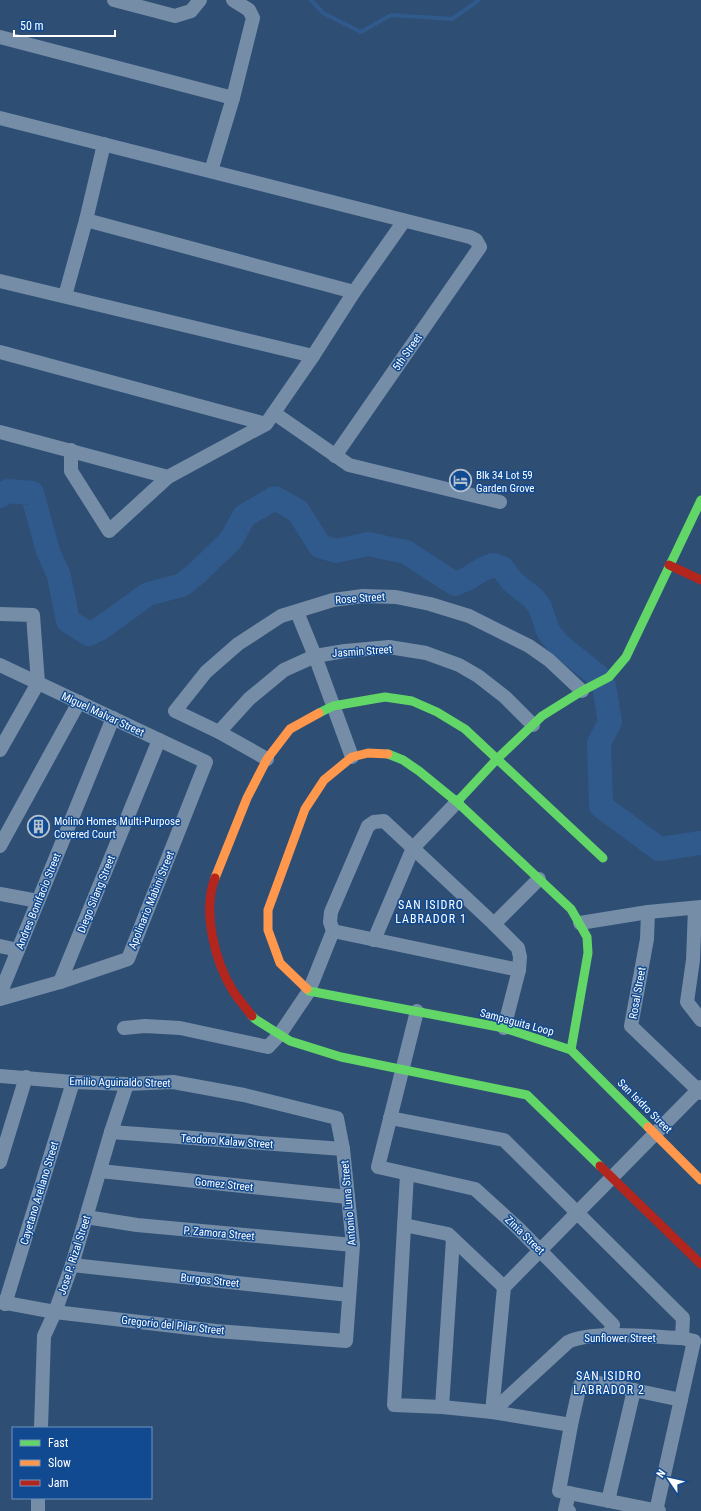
<svg xmlns="http://www.w3.org/2000/svg" width="701" height="1511" viewBox="0 0 701 1511" font-family="'Roboto Condensed',sans-serif">
<style>
.lines{fill:none;stroke-linecap:round;stroke-linejoin:round}
.stream{stroke:#30598c;stroke-width:4}
.river{stroke:#30598c;stroke-width:24}
.street{stroke:#758da7;stroke-width:14}
.fast{stroke:#63d668;stroke-width:9}
.slow{stroke:#ff974d;stroke-width:9}
.jam{stroke:#b3261e;stroke-width:9}
.labels{text-anchor:middle;stroke-width:3;stroke-linejoin:round;paint-order:stroke}
.street-label{font-size:11px;fill:#fff;stroke:#114a91}
.poi-label{font-size:11px;fill:#fff;stroke:#114a91;text-anchor:start}
.neighbourhood-label{font-size:12px;letter-spacing:1px;fill:#fff;stroke:#114a91}
</style>
<rect width="100%" height="100%" fill="#2e4e74"/>
<g class="lines">
<!-- stream -->
<polyline class="stream" points="311,0 323,13 361,32 391,15 452,19 479,0"/>
<!-- river -->
<polyline class="river" points="0,496 8,491 32,493 48,551 59,576 68,621 89,634 101,628 148,594 182,585 197,573 231,540 244,516 275,498 298,511 320,546 336,551 368,544 406,552 455,584 467,579 483,569 493,565 502,568 513,582 533,598 540,607 548,631 558,644 598,676 604,686 610,722 599,743 601,806 659,849 701,843"/>
<!-- street -->
<g class="street">
<polyline points="114,0 175,16 191,11 200,0"/>
<polyline points="0,37 233,98"/>
<polyline points="0,118 470,237 476,240 480,247 335,456"/>
<polyline points="211,171 233,98 253,18 249,10 233,0"/>
<polyline points="86,220 354,292"/>
<polyline points="0,281 313,356"/>
<polyline points="65,296 86,220 104,144"/>
<polyline points="0,352 266,424"/>
<polyline points="274,413 349,465 500,502"/>
<polyline points="0,432 168,477"/>
<polyline points="71,450 71,471 109,531 168,477 266,424 313,356 354,292 404,221"/>
<polyline points="297,612 315,656 352,757"/>
<polyline points="0,614 33,615 38,683 0,750"/>
<polyline points="0,665 206,762 128,959 60,982 0,999"/>
<polyline points="219,732 249,699 284,670 315,656 345,651 389,647 426,653 459,665 478,676 505,697 533,725"/>
<polyline points="267,759 219,732 175,711 206,672 238,644 281,616 333,600 363,596 396,597 430,604 469,616 529,646 549,660 582,691"/>
<polyline points="0,846 79,702"/>
<polyline points="0,894 38,901"/>
<polyline points="695,908 693,960 687,1002 701,1020"/>
<polyline points="648,912 647,939 631,1026 701,1093"/>
<polyline points="580,923 648,912 701,907"/>
<polyline points="494,924 539,879"/>
<polyline points="333,931 519,970"/>
<polyline points="374,940 413,848 457,802"/>
<polyline points="0,946 18,950"/>
<polyline points="60,982 159,740"/>
<polyline points="0,994 113,718"/>
<polyline points="417,1011 378,1167 475,1189 519,1229 613,1325 608,1336"/>
<polyline points="124,1028 145,1026 180,1028 268,1047 280,1034 309,991 333,931 330,922 331,912 368,826 374,822 384,821 494,924 518,948 520,957 519,970 504,1028"/>
<polyline points="0,1076 73,1082 127,1084 173,1082 244,1095 337,1118 343,1149 353,1245 346,1341 216,1331 55,1312 0,1302"/>
<polyline points="390,1118 504,1140 683,1318 682,1338"/>
<polyline points="111,1132 343,1149"/>
<polyline points="0,1162 26,1077"/>
<polyline points="100,1171 348,1197"/>
<polyline points="407,1174 394,1405 442,1407 492,1412 571,1425"/>
<polyline points="86,1217 137,1225 353,1245"/>
<polyline points="404,1225 448,1234 504,1287"/>
<polyline points="72,1265 349,1295"/>
<polyline points="5,1304 73,1082"/>
<polyline points="634,1390 681,1400"/>
<polyline points="442,1407 453,1239"/>
<polyline points="492,1412 504,1287 701,1087"/>
<path d="M 492,1412 L 568,1342 C 593,1330 653,1337 682,1338 L 694,1341"/>
<polyline points="41,1428 44,1336 55,1312 72,1265 111,1132 127,1084"/>
<polyline points="569,1493 565,1510 569,1511"/>
<polyline points="608,1501 634,1390 584,1380 580,1385 571,1425 559,1491 659,1511"/>
<polyline points="38,1511 38,1498"/>
<polyline points="656,1511 694,1341"/>
</g>
<!-- fast -->
<g class="fast">
<polyline points="319,713 333,706 385,697 412,701 437,712 465,729 603,858"/>
<polyline points="388,754 403,760 419,771 457,802 571,909 587,937 588,953 571,1050"/>
<polyline points="457,802 497,759 542,716 582,691 609,677 626,657 701,500"/>
<polyline points="307,989 309,991 504,1028 571,1050 648,1127"/>
<polyline points="252,1016 255,1019 290,1041 341,1057 527,1095 600,1166"/>
</g>
<!-- slow -->
<g class="slow">
<polyline points="215,878 247,798 267,759 290,729 319,713"/>
<polyline points="307,989 280,963 268,930 268,910 305,809 324,780 352,757 368,753 388,754"/>
<polyline points="648,1127 701,1180"/>
</g>
<!-- jam -->
<g class="jam">
<polyline points="669,565 701,580"/>
<path d="M 215,878 C 202,911 215,962 233,991 C 239,1000 246,1008 252,1016"/>
<polyline points="600,1166 701,1264"/>
</g>
</g>
<!-- icons -->
<defs>
<symbol id="hotel-ring" viewBox="-11 -11 22 22"><circle r="9.5" fill="#114a91" stroke="#b6c1ce" stroke-width="1.5"/><path d="M-6-4.5h1.5V1H6V5H4.5V3h-9V5H-6ZM-4 0a1.8 1.8 0 1 1 3.6 0ZM.5 0V-2.5h3Q6-2.5 6 0Z" fill="#b6c1ce"/></symbol>
<symbol id="building-ring" viewBox="-11 -11 22 22"><circle r="9.5" fill="#114a91" stroke="#b6c1ce" stroke-width="1.5"/><path d="M-4-6H4V6H1V3H-1V6H-4ZM-2.5-4.3h1.7v1.8h-1.7ZM.8-4.3h1.7v1.8H.8ZM-2.5-1h1.7V.8h-1.7ZM.8-1h1.7V.8H.8Z" fill="#b6c1ce"/></symbol>
</defs>
<g fill-rule="evenodd">
<use href="#hotel-ring" x="448" y="468" width="25" height="25"/>
<use href="#building-ring" x="26" y="814" width="25" height="25"/>
</g>
<g class="labels">
<!-- street labels -->
<g class="street-label">
<text transform="translate(407 352) rotate(-55)" y="4">5th Street</text>
<text transform="translate(360 598) rotate(-4)" y="4">Rose Street</text>
<text transform="translate(362 651) rotate(-4)" y="4">Jasmin Street</text>
<text transform="translate(103 714) rotate(25)" y="4">Miguel Malvar Street</text>
<text transform="translate(96 894) rotate(-68)" y="4">Diego Silang Street</text>
<text transform="translate(151 900) rotate(-68)" y="4">Apolinario Mabini Street</text>
<text transform="translate(38 901) rotate(-68)" y="4">Andres Bonifacio Street</text>
<text transform="translate(637 993) rotate(-80)" y="4">Rosal Street</text>
<text transform="translate(517 1022) rotate(15)" y="4">Sampaguita Loop</text>
<text transform="translate(120 1082) rotate(1)" y="4">Emilio Aguinaldo Street</text>
<text transform="translate(645 1106) rotate(45)" y="4">San Isidro Street</text>
<text transform="translate(227 1141) rotate(4)" y="4">Teodoro Kalaw Street</text>
<text transform="translate(224 1184) rotate(6)" y="4">Gomez Street</text>
<text transform="translate(39 1193) rotate(-73)" y="4">Cayetano Arellano Street</text>
<text transform="translate(348 1203) rotate(-95)" y="4">Antonio Luna Street</text>
<text transform="translate(219 1233) rotate(5)" y="4">P. Zamora Street</text>
<text transform="translate(525 1235) rotate(44)" y="4">Zinia Street</text>
<text transform="translate(74 1255) rotate(-72)" y="4">Jose P. Rizal Street</text>
<text transform="translate(210 1280) rotate(6)" y="4">Burgos Street</text>
<text transform="translate(173 1325) rotate(6)" y="4">Gregorio del Pilar Street</text>
<text x="620" y="1342">Sunflower Street</text>
</g>
<!-- poi labels -->
<g class="poi-label">
<text x="476" y="479">Blk 34 Lot 59<tspan x="476" dy="13">Garden Grove</tspan></text>
<text x="54" y="825">Molino Homes Multi-Purpose<tspan x="54" dy="13">Covered Court</tspan></text>
</g>
<!-- neighbourhood labels -->
<g class="neighbourhood-label">
<text x="431" y="909">SAN ISIDRO<tspan x="431" dy="14">LABRADOR 1</tspan></text>
<text x="609" y="1380">SAN ISIDRO<tspan x="609" dy="14">LABRADOR 2</tspan></text>
</g>
</g>
<!-- legend -->
<rect x="12" y="1427" width="140" height="72" fill="#114a91" stroke="#7092bd"/>
<rect x="20" y="1440" width="20" height="6" fill="#63d668" stroke="#7092bd"/>
<text x="48" y="1447" font-size="12" fill="#ffffff">Fast</text>
<rect x="20" y="1460" width="20" height="6" fill="#ff974d" stroke="#7092bd"/>
<text x="48" y="1467" font-size="12" fill="#ffffff">Slow</text>
<rect x="20" y="1480" width="20" height="6" fill="#b3261e" stroke="#7092bd"/>
<text x="48" y="1487" font-size="12" fill="#ffffff">Jam</text>
<!-- north arrow -->
<g transform="translate(669 1479) rotate(304)" stroke="#114a91" stroke-width="3" paint-order="stroke">
<path d="M0-3L7 15L0 10L-7 15Z" fill="#ffffff"/>
<text y="-6" font-size="11" font-weight="bold" text-anchor="middle" fill="#ffffff">N</text>
</g>
<!-- scale -->
<path d="M14 30v6h101v-6" fill="none" stroke="#ffffff" stroke-width="2"/>
<text x="20" y="30" font-size="12" fill="#ffffff" stroke="#114a91" stroke-width="3" paint-order="stroke">50 m</text>
</svg>
